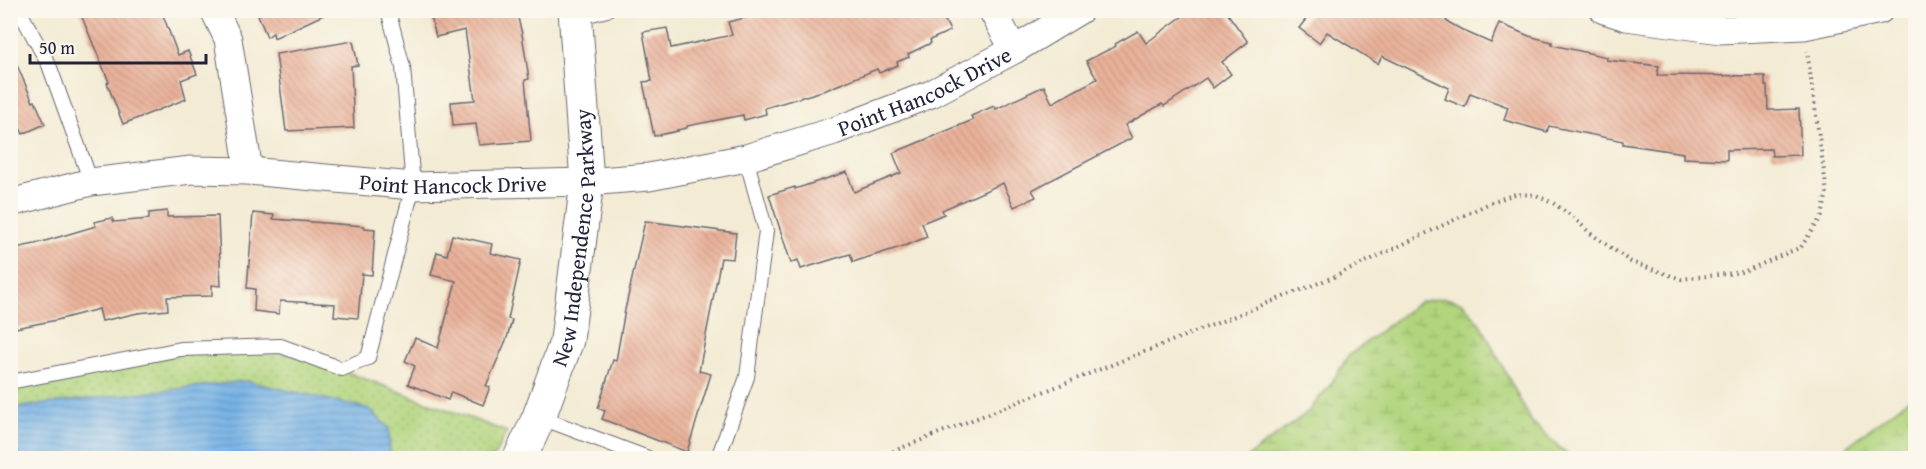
<svg xmlns="http://www.w3.org/2000/svg" width="1926" height="469" viewBox="0 0 1926 469" font-family="'Gentium Book Plus',serif">
<style>
.wetland{fill:url(#wetland-marsh);stroke:#6a7b5c;stroke-width:1.5}
.park{fill:url(#park-dots);stroke:#6a7b5c;stroke-width:1.5}
.water{fill:url(#water-rules);stroke:#4a6a90;stroke-width:1.5}
.building{fill:url(#building-back-hatch)}
.lines{fill:none;stroke-linecap:round;stroke-linejoin:round}
.service-casing{stroke:#6b6871;stroke-width:16}
.minor-casing{stroke:#6b6871;stroke-width:29}
.tertiary-casing{stroke:#6b6871;stroke-width:35}
.path{stroke:#6b6871;stroke-width:4;stroke-dasharray:1.5 4.5;stroke-linecap:butt}
.service{stroke:#fff;stroke-width:14}
.minor{stroke:#fff;stroke-width:27}
.tertiary{stroke:#fff;stroke-width:33}
.labels{text-anchor:middle;stroke-width:4.5;stroke-linejoin:round;paint-order:stroke}
.street-label{font-size:22px;fill:#22223b;stroke:#fbf7ec}
</style>
<defs>
<pattern id="wetland-marsh" width="20" height="14" patternUnits="userSpaceOnUse" patternTransform="scale(1.5)"><rect width="20" height="14" fill="#b1d47d"/><path d="M1 5h8M5 5V1M11 12h8M15 12V8" fill="none" stroke="#98b66d"/></pattern>
<pattern id="park-dots" width="8" height="8" patternUnits="userSpaceOnUse" patternTransform="scale(1.5)"><rect width="8" height="8" fill="#b1d47d"/><path d="M2 2h.1M6 6h.1" fill="none" stroke="#98b66d" stroke-width="1.8" stroke-linecap="round"/></pattern>
<pattern id="water-rules" width="6" height="5" patternUnits="userSpaceOnUse" patternTransform="scale(1.5)"><rect width="6" height="5" fill="#73b1e6"/><path d="M0 2.5h6" fill="none" stroke="#5e90bc"/></pattern>
<pattern id="building-back-hatch" width="6" height="6" patternUnits="userSpaceOnUse" patternTransform="scale(1.5)"><rect width="6" height="6" fill="#e9b199"/><path d="M-1 5l2 2M0 0l6 6M5-1l2 2" fill="none" stroke="#c89885"/></pattern>
</defs>
<rect width="100%" height="100%" fill="#fbf7ec"/>
<filter id="ink" filterUnits="userSpaceOnUse"><feTurbulence type="fractalNoise" baseFrequency=".0167" numOctaves="2"/><feDisplacementMap in="SourceGraphic" scale="12" xChannelSelector="R" yChannelSelector="G"/><feConvolveMatrix kernelMatrix="1 2 1 2 8 2 1 2 1" color-interpolation-filters="sRGB"/></filter>
<filter id="wash" filterUnits="userSpaceOnUse"><feTurbulence type="fractalNoise" baseFrequency=".008" numOctaves="4" result="noise"/><feDisplacementMap in="SourceGraphic" scale="24" xChannelSelector="R" yChannelSelector="G"/><feGaussianBlur stdDeviation="1.35" result="paint"/><feColorMatrix in="noise" values="0 0 0 0 0 0 0 0 0 0 0 0 0 0 0 0 0 1.4 0 .05"/><feComposite in="paint" operator="in"/></filter>
<g filter="url(#wash)">
<rect width="100%" height="100%" fill="#f3ebd4"/>
<!-- wetland -->
<g class="wetland">
<polygon points="1445,298 1463,303 1481,325 1531,421 1571,458 1246,458 1308,412 1331,384 1348,356 1419,302"/>
<polygon points="1915,394 1915,458 1832,458"/>
</g>
<!-- park -->
<polygon class="park" points="277,351 320,362 507,432 493,458 11,458 11,384 186,353"/>
<!-- water -->
<polygon class="water" points="246,381 369,409 389,428 390,457 11,458 11,408"/>
<g id="blocks">
<!-- building -->
<g class="building">
<polygon points="79,10 161,10 178,55 188,51 197,74 181,80 186,99 123,124 107,83 109,82"/>
<polygon points="268,10 334,10 274,38 273,33 267,37 258,15"/>
<polygon points="440,10 516,10 522,34 529,79 525,80 531,141 479,145 476,124 453,126 451,102 475,100 465,30 436,37 430,13"/>
<polygon points="776,10 940,10 950,31 930,40 931,43 908,54 909,57 897,62 898,65 879,73 877,69 826,90 765,108 766,114 744,120 743,115 687,126 687,128 677,130 678,131 654,136 643,82 652,81 643,32 667,28 671,48 732,35 728,22 753,16 753,18"/>
<polygon points="1191,10 1225,10 1248,42 1222,62 1231,74 1213,88 1206,78 1164,106 1162,104 1125,125 1132,138 1032,190 1036,197 1014,207 1003,183 942,210 944,214 922,223 927,237 907,245 853,262 850,254 801,269 798,260 791,263 769,195 795,187 795,189 847,172 854,192 901,173 893,153 973,120 971,116 994,106 996,109 1044,86 1052,103 1097,79 1086,61 1116,46 1115,44 1138,31 1146,43"/>
<polygon points="1313,10 1451,10 1446,21 1466,32 1491,43 1499,23 1529,36 1552,42 1552,45 1607,57 1606,60 1659,66 1657,75 1765,76 1765,86 1767,86 1768,110 1799,109 1801,155 1772,156 1771,149 1727,150 1727,160 1683,158 1683,153 1623,144 1623,141 1549,126 1547,132 1504,120 1508,107 1470,93 1465,107 1445,99 1449,88 1382,56 1378,64 1327,32 1319,43 1299,28"/>
<polygon points="353,41 358,65 351,66 354,128 286,131 276,54"/>
<polygon points="10,49 33,102 35,101 45,124 23,134 10,108"/>
<polygon points="167,211 167,217 218,216 221,286 212,285 212,296 167,297 168,310 138,313 102,321 99,309 57,320 10,329 10,249 35,244 96,226 94,222 112,218 114,222 149,219 149,213"/>
<polygon points="253,213 274,215 273,219 364,226 365,228 375,229 372,275 362,274 358,318 334,316 335,304 280,301 279,314 254,311 255,289 247,288"/>
<polygon points="645,221 736,233 733,259 721,258 699,371 711,374 687,452 602,419 605,411 598,408 613,360 616,361 625,310"/>
<polygon points="452,235 492,244 490,253 521,260 508,319 512,320 507,338 486,386 490,387 483,405 451,392 448,400 408,384 415,366 405,361 415,338 438,348 456,281 431,275 437,252 447,255"/>
</g>
</g>
</g>
<g filter="url(#ink)">
<use href="#blocks" fill-opacity="0" stroke="#6b6871" stroke-width="1.5"/>
<g class="lines">
<defs>
<g id="service">
<polyline points="19,10 49,65 91,182"/>
<polyline points="576,18 607,10"/>
<polyline points="10,382 181,349 281,346 342,369 368,358 413,186 403,67 388,10"/>
<polyline points="539,417 648,458"/>
<polyline points="718,458 747,377 766,231 746,158"/>
</g>
<g id="minor">
<polyline points="214,10 228,39 249,171"/>
<polyline points="992,10 1014,50"/>
<polyline points="1604,10 1626,17 1721,30 1804,26 1880,10"/>
<path id="s1" d="M 10,203 L 91,182 L 191,170 L 249,171 L 413,186 L 587,182 L 649,177 L 746,158 L 834,131 L 931,94 L 1014,50 L 1080,10"/>
</g>
<g id="tertiary">
<path id="s2" d="M 520,458 L 539,417 L 567,340 L 587,182 L 575,10"/>
</g>
</defs>
<!-- service casing -->
<use href="#service" class="service-casing"/>
<!-- minor casing -->
<use href="#minor" class="minor-casing"/>
<!-- tertiary casing -->
<use href="#tertiary" class="tertiary-casing"/>
<!-- path -->
<polyline class="path" points="876,458 1336,276 1492,202 1515,194 1536,195 1553,203 1573,217 1590,233 1631,262 1681,279 1743,272 1801,247 1822,216 1827,193 1807,51"/>
<!-- service -->
<use href="#service" class="service"/>
<!-- minor -->
<use href="#minor" class="minor"/>
<!-- tertiary -->
<use href="#tertiary" class="tertiary"/>
</g>
</g>
<g class="labels">
<!-- street labels -->
<g class="street-label">
<text dy="8" stroke="none"><textPath href="#s1" startOffset="933">Point Hancock Drive</textPath></text>
<text dy="8" stroke="none"><textPath href="#s1" startOffset="447">Point Hancock Drive</textPath></text>
<text dy="8" stroke="none"><textPath href="#s2" startOffset="230">New Independence Parkway</textPath></text>
</g>
</g>
<!-- margin -->
<rect width="1926" height="469" fill="none" stroke="#fbf7ec" stroke-width="36"/>
<!-- scale -->
<path d="M30 54v9h176v-9" fill="none" stroke="#22223b" stroke-width="3"/>
<text x="39" y="54" font-size="18" fill="#22223b" stroke="#fbf7ec" stroke-width="4.5" paint-order="stroke">50 m</text>
</svg>
